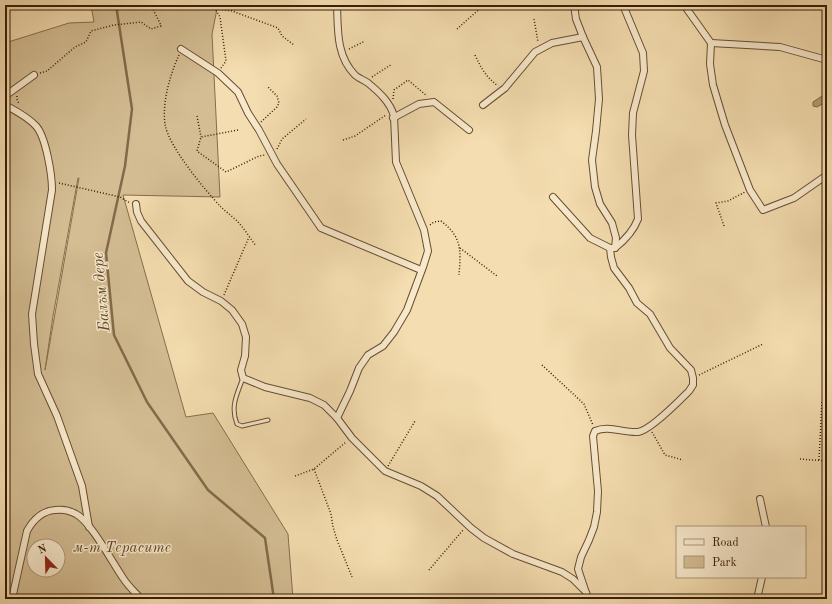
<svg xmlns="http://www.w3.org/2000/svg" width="832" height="604" viewBox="0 0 832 604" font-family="'Old Standard TT',serif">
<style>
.green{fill:#d4bd93;stroke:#866e4d;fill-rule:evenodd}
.water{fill:#b49c77;stroke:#826a4a}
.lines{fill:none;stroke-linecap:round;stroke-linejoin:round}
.stream{stroke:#826a4a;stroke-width:2.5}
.service-casing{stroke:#674e31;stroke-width:5}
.minor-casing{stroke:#674e31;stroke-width:8}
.path{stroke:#381e07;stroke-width:1.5;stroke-dasharray:1 2;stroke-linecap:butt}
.service{stroke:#f8e9cc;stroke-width:3}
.minor{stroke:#f8e9cc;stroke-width:6}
.labels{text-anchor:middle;stroke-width:3;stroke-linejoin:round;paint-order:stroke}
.park-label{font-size:15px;font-style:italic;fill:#5f462a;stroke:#f8e9cc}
.water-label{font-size:16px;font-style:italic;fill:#634a2e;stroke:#f8e9cc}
</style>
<rect width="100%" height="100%" fill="#f4ddb0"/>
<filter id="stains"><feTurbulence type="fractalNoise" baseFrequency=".005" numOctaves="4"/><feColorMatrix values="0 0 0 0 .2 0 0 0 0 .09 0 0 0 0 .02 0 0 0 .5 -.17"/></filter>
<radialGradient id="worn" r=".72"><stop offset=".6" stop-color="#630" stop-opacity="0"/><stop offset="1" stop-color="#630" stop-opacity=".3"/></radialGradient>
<!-- green -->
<path class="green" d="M 91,5 L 216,5 L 217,9 L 212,34 L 220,197 L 123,195 L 186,417 L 213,413 L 288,534 L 293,599 L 5,599 L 5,43 L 69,23 L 94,22 ZM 78,178 L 79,178 L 45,370 L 53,316 ZM 34,546 L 58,546 L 58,570 L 34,570 Z"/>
<!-- water -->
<polygon class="water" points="822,96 826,98 826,102 817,107 813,106 813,102"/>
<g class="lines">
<!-- stream -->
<polyline class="stream" points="116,5 132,109 125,166 106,253 114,335 147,402 208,490 265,538 274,599"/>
<defs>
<path id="service" d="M 243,378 C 237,394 230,407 237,424 L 242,426 L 268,420"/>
<g id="minor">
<path d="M 337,5 C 338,29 336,56 355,75 C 358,78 364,80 368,83 C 379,92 390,102 394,116 L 396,162 L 424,230 L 428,251 L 423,267 L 407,310 L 394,332 L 383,346 L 368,355 L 359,368 L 350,391 L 337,418"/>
<polyline points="574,5 576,19 583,37 597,67 599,99 596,131 592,160 595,187 600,204 612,223 616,238 615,248"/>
<polyline points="684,5 711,43 710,64 713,85 725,125 750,190 763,210 794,198 827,175"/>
<polyline points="711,43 780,47 827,60"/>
<polyline points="181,49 218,73 238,92 248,113 259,130 277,164 321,228 421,270"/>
<polyline points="5,96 34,75"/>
<path d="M 5,105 C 16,111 28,117 36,126 C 46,137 52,175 52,190 L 32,314 L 34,344 L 38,374 L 57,416 L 82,486 L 89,527"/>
<polyline points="483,105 505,88 535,52 552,43 583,37"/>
<polyline points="393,118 419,104 434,102 469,130"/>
<path d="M 553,197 L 590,238 L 610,248 L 611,257 L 614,268 L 629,288 L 637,303 L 650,314 L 670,348 L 691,370 L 693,378 L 693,385 L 689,391 C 679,401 651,430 638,432 C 623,433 609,425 595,431 L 593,436 L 598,491 L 597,512 L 594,527 L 589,540 L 581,557 L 578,569 L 585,590"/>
<polyline points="136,204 137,212 141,221 188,281 203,292 221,301 232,310 242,324 246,337 245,356 241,370 243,378 265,387 310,398 324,405 337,418 352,438 385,471 421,486 437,496 471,528 484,538 513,554 562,572 573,579 586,592 588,599"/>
<path d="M 610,248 L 615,248 C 625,240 633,232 638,219 L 632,135 L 633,113 L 644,71 L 643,53 L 623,5"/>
<polyline points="760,499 766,527"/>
<path d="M 12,599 L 27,531 C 33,520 42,511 55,510 C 62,509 69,510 76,514 C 91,522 112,562 123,578 C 128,586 135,592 141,599"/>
<polyline points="757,599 762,577"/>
</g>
</defs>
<!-- service casing -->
<use href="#service" class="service-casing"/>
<!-- minor casing -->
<use href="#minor" class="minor-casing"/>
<!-- path -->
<g class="path">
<polyline points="213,5 220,17 226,61 221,68"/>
<polyline points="216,9 232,11 278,28 282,36 294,45"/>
<polyline points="534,19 538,42"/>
<polyline points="457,29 484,5"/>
<polyline points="349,49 365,41"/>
<path d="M 179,55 C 170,75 162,102 165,124 C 168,146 205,190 221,207 C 226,212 232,216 237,221 C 244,228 250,238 256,246"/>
<path d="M 475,55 C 481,68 486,77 498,86"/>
<path d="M 40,73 L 47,71 L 75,47 L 86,42 L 91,31 L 114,25 L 141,22 L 151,29 L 161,26 C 159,20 152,9 152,5"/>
<polyline points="372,77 392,64"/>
<polyline points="17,96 17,99 19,104"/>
<polyline points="393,99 394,90 408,80 427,96"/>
<polyline points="197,116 201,137"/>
<polyline points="261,122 277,107 279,103 277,96 268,87"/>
<polyline points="238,130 201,137 197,151 226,172 259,156 265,155"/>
<polyline points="343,140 355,136 386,115"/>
<polyline points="277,149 282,139 306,119"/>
<polyline points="59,183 120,197 130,203"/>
<path d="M 430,225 L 434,222 L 441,221 C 462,237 461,250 459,275"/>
<polyline points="724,226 716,203 728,201 745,192"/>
<polyline points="460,248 497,276"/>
<polyline points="224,295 249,237"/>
<polyline points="542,365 584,404 593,425"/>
<polyline points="699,375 763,344"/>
<polyline points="652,432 665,455 683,460"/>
<polyline points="800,459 827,461"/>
<polyline points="819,460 822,401"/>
<polyline points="388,466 415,421"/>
<polyline points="314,469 331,514 333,527 337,540 352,577"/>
<polyline points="295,476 314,469 346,442"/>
<polyline points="429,570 463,530"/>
</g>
<!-- service -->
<use href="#service" class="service"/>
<!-- minor -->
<use href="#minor" class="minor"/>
</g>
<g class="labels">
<!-- park labels -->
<g class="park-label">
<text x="122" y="552">м-т Терасите</text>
</g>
<!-- water labels -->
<g class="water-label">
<text transform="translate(100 292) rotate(-95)" y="6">Балъм дере</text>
</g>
</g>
<!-- margin -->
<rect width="832" height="604" fill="none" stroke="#f4ddb0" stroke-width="20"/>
<rect x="6" y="6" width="820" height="592" fill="none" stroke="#381e07" stroke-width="2"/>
<rect x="10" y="10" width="812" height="584" fill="none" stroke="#381e07"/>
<!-- legend -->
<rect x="676" y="526" width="130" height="52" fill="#f8e9cc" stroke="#ab987d"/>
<rect x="684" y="539" width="20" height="6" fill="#f8e9cc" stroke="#ab987d"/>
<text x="712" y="546" font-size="12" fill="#381e07">Road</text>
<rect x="684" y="556" width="20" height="12" fill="#d4bd93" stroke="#ab987d"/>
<text x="712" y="566" font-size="12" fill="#381e07">Park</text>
<!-- north arrow -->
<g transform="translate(46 558) rotate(337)"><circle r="19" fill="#f8e9cc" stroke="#ab987d"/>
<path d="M0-3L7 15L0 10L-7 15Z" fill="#8f2418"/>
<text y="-6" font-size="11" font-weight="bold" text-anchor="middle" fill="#381e07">N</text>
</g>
<rect width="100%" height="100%" filter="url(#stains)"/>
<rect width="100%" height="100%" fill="url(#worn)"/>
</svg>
